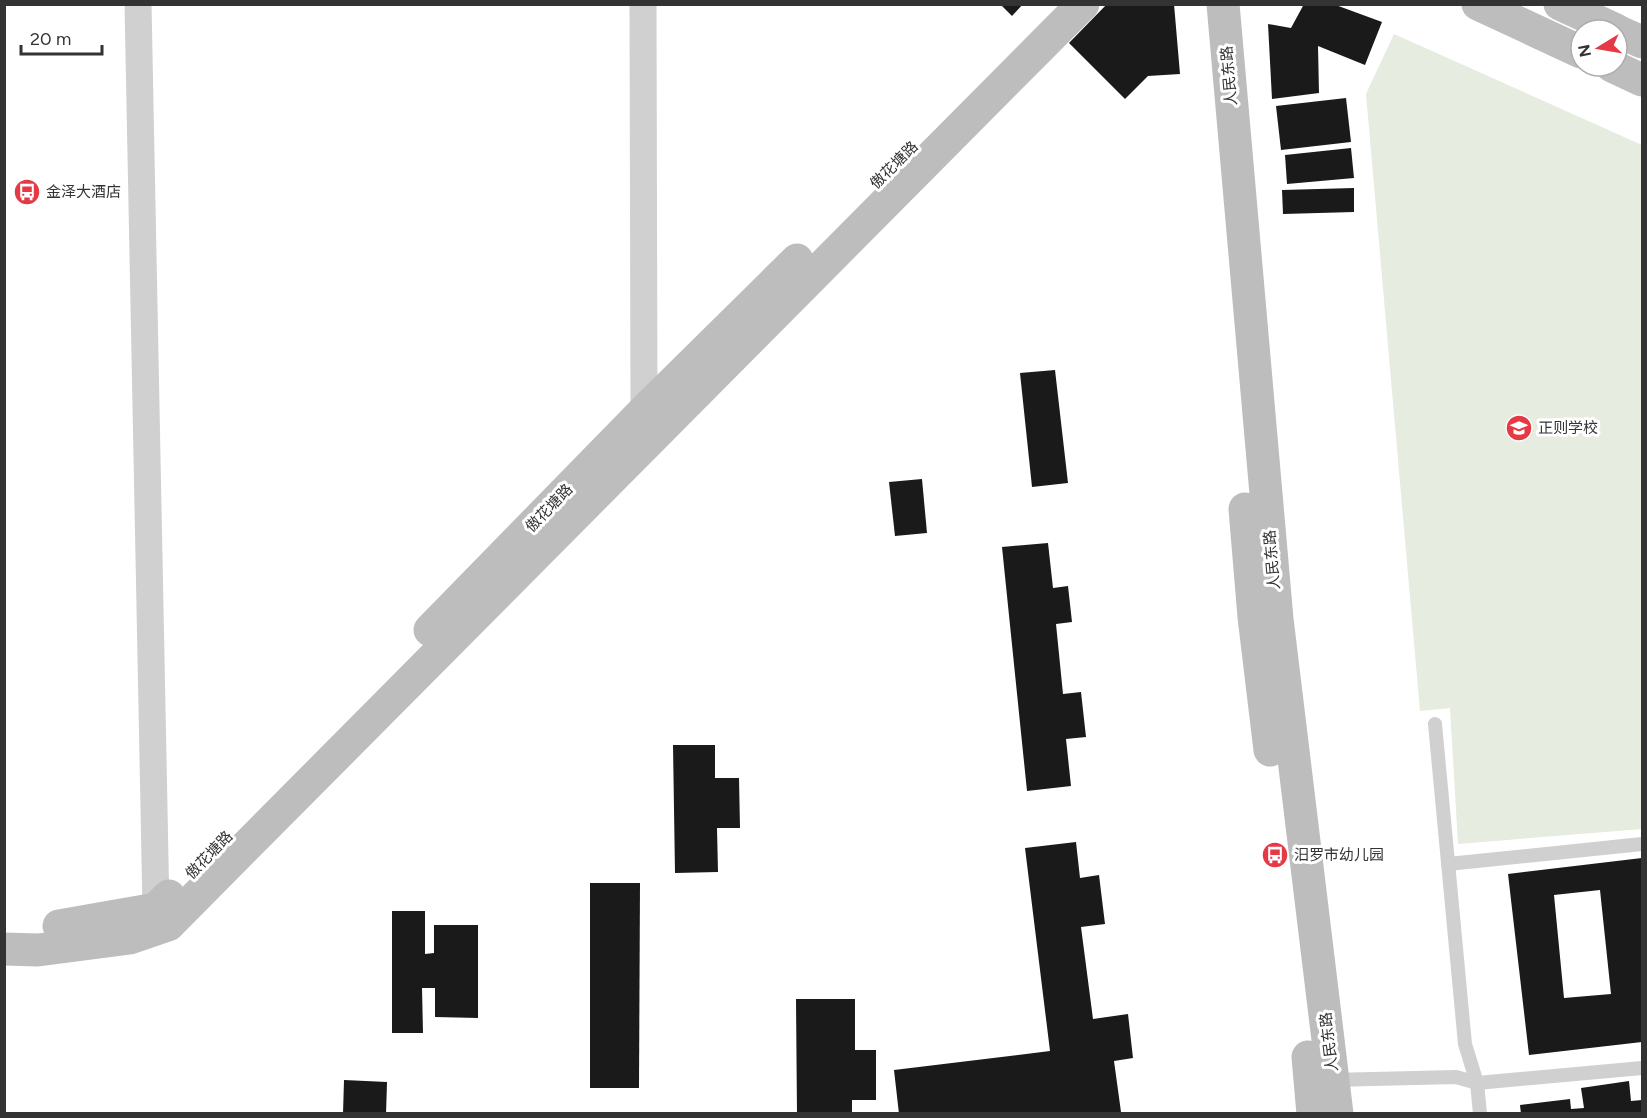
<svg xmlns="http://www.w3.org/2000/svg" width="1647" height="1118" viewBox="0 0 1647 1118" font-family="Figtree,'Noto Sans SC',sans-serif">
<style>
.green{fill:#e6ecdf}
.building{fill:#1a1a1a;fill-rule:evenodd}
.lines{fill:none;stroke-linecap:round;stroke-linejoin:round}
.lane{stroke:#d0d0d0;stroke-width:14}
.street{stroke:#d0d0d0;stroke-width:27}
.secondary{stroke:#bdbdbd;stroke-width:33}
.labels{text-anchor:middle;stroke-width:6;stroke-linejoin:round;paint-order:stroke}
.street-label{font-size:15px;fill:#333;stroke:#fff}
.poi-label{font-size:15px;fill:#333;stroke:#fff;text-anchor:start}
</style>
<rect width="100%" height="100%" fill="#fff"/>
<!-- green -->
<polygon class="green" points="1394,34 1642,145 1642,829 1458,844 1450,708 1420,711 1366,94"/>
<!-- building -->
<g class="building">
<polygon points="1000,4 1023,4 1012,16"/>
<polygon points="1107,4 1174,4 1180,74 1148,76 1125,99 1069,43"/>
<polygon points="1304,4 1333,4 1382,22 1365,65 1318,46 1319,93 1272,99 1268,24 1291,28"/>
<polygon points="1346,98 1351,142 1281,150 1276,106"/>
<polygon points="1351,148 1354,178 1287,184 1285,155"/>
<polygon points="1354,188 1354,212 1283,214 1282,190"/>
<polygon points="1055,370 1068,483 1032,487 1020,373"/>
<polygon points="922,479 927,533 895,536 889,482"/>
<polygon points="1048,543 1053,588 1068,586 1072,622 1056,624 1063,694 1081,692 1086,737 1066,739 1071,786 1027,791 1002,547"/>
<polygon points="673,745 715,745 715,778 739,778 740,828 717,828 718,872 675,873"/>
<polygon points="1076,842 1080,878 1099,875 1105,924 1081,927 1093,1019 1128,1014 1133,1058 1114,1061 1121,1112 1108,1114 899,1114 894,1070 1050,1051 1025,848"/>
<path d="M 1642,858 L 1642,1042 L 1529,1055 L 1508,874 ZM 1600,890 L 1611,994 L 1564,998 L 1554,895 Z"/>
<polygon points="590,883 640,883 639,1088 590,1088"/>
<polygon points="392,911 425,911 425,954 434,953 434,925 478,925 478,1018 435,1017 435,988 422,988 423,1033 392,1033"/>
<polygon points="796,999 855,999 855,1050 876,1050 876,1100 852,1100 852,1114 797,1114"/>
<polygon points="344,1080 387,1082 386,1114 343,1114"/>
<polygon points="1629,1081 1631,1101 1642,1100 1642,1114 1521,1114 1520,1105 1570,1099 1571,1109 1584,1108 1581,1088"/>
</g>
<g class="lines">
<!-- lane -->
<g class="lane">
<polyline points="1435,724 1465,1044 1477,1083 1480,1114"/>
<polyline points="1448,864 1642,844"/>
<polyline points="1331,1080 1456,1077 1477,1083 1642,1068"/>
</g>
<!-- street -->
<g class="street">
<polyline points="138,4 156,909"/>
<polyline points="643,4 644,411"/>
</g>
<!-- secondary -->
<g class="secondary">
<polyline points="1223,4 1277,619 1337,1114"/>
<polyline points="1478,4 1581,52"/>
<polyline points="1560,4 1616,30"/>
<polyline points="1617,31 1642,42"/>
<polyline points="1612,66 1642,80"/>
<polyline points="1245,509 1254,617 1270,750"/>
<polyline points="430,630 644,411 797,260"/>
<polyline points="59,926 156,909 169,896"/>
<polyline points="4,949 38,950 130,938 168,925 1083,4"/>
<polyline points="1308,1057 1313,1114"/>
</g>
</g>
<!-- icons -->
<defs>
<symbol id="bus-disc" viewBox="-11 -11 22 22"><circle r="9.5" fill="#e63946" stroke="#fff"/><path d="M-5-6H5V4H4V6H2V4H-2V6H-4V4H-5ZM-3.5-4V0h7V-4ZM-3.5 1.2v1.5H-2V1.2ZM2 1.2v1.5H3.5V1.2Z" fill="#fff"/></symbol>
<symbol id="school-disc" viewBox="-11 -11 22 22"><circle r="9.5" fill="#e63946" stroke="#fff"/><path d="M0-5L7-2L0 1L-7-2ZM-4 1L0 2.5L4 1V4Q0 6-4 4Z" fill="#fff"/></symbol>
</defs>
<g fill-rule="evenodd">
<use href="#bus-disc" x="12" y="177" width="30" height="30"/>
<use href="#school-disc" x="1504" y="413" width="30" height="30"/>
<use href="#bus-disc" x="1260" y="840" width="30" height="30"/>
</g>
<g class="labels">
<!-- street labels -->
<g class="street-label">
<text transform="translate(1229 76) rotate(-95)" y="5">人民东路</text>
<text transform="translate(894 165) rotate(-45)" y="5">傲花塘路</text>
<text transform="translate(549 508) rotate(-46)" y="5">傲花塘路</text>
<text transform="translate(1272 560) rotate(-95)" y="5">人民东路</text>
<text transform="translate(209 855) rotate(-46)" y="5">傲花塘路</text>
<text transform="translate(1329 1042) rotate(-97)" y="5">人民东路</text>
</g>
<!-- poi labels -->
<g class="poi-label">
<text x="46" y="197">金泽大酒店</text>
<text x="1538" y="433">正则学校</text>
<text x="1294" y="860">汨罗市幼儿园</text>
</g>
</g>
<!-- border -->
<rect width="1647" height="1118" fill="none" stroke="#333333" stroke-width="12"/>
<!-- north arrow -->
<g transform="translate(1599 48) rotate(259)"><circle r="28" fill="#ffffff" stroke="#adadad" stroke-width="1.5"/>
<path d="M0-4.5L10 22L0 15L-10 22Z" fill="#e63946"/>
<text y="-9" font-size="16" font-weight="bold" text-anchor="middle" fill="#333333">N</text>
</g>
<!-- scale -->
<path d="M21 45v9h81v-9" fill="none" stroke="#333333" stroke-width="3"/>
<text x="30" y="45" font-size="18" fill="#333333" stroke="#ffffff" stroke-width="4.5" paint-order="stroke">20 m</text>
</svg>
